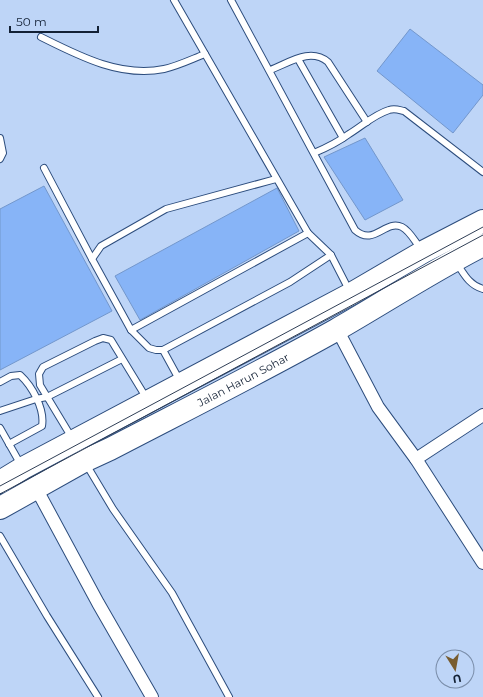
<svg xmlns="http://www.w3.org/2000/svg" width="483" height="697" viewBox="0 0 483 697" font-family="Montserrat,sans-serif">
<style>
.building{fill:#87b4f7;stroke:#7397cc}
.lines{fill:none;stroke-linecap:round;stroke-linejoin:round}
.lane-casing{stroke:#2d4d7d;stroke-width:8}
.street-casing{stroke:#2d4d7d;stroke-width:14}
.highway-casing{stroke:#2d4d7d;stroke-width:24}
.lane{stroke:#fff;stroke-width:6}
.street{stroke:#fff;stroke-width:12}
.highway{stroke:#fff;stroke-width:22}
.tram{stroke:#303f56;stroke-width:1}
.labels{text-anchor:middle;stroke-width:4;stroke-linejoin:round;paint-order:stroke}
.street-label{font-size:11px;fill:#132135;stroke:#bed5f7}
</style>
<rect width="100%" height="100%" fill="#bed5f7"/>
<!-- building -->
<g class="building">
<polygon points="410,29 483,85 483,95 453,133 377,71"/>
<polygon points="365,138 403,200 365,220 324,157"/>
<polygon points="44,186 112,311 0,370 0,209"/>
<polygon points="277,188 299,231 140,320 115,276"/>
</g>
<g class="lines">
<defs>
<g id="lane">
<polyline points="174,0 308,233 331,255 349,290"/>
<path d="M 231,0 L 355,230 C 374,247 385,219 402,227 C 410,231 415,242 421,249"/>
<path d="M 41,37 C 79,56 121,78 164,69 C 178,66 192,59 205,54"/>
<polyline points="298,59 343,138"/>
<path d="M 270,70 C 289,63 310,47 328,62 L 367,122"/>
<polyline points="0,138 3,153 0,159"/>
<path d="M 314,153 C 326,148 338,142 349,134 C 362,126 375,114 389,110 C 395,108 399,110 404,111 L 483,172"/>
<polyline points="44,168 92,259"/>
<polyline points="276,179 166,209 101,246 92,259 131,330 149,348 156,350 163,350 290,282 331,255"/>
<path d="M 456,262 C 464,274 469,285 483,289"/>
<polyline points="131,330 308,233"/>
<polyline points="163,350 180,381"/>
<path d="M 0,382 L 11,376 L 20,375 C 32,386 45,409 42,426 L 9,444"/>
<polyline points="0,411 36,399 47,397 122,359"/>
<polyline points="0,428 21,465"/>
<polyline points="72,438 40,385 39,374 43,367 95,341 103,338 111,340 147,399"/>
<polyline points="86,464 113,509 172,593 229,697"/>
<polyline points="0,536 47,616 98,697"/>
</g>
<g id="street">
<polyline points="337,329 378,407 416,459 483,563"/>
<polyline points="416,459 483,415"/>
<polyline points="36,488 98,603 152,697"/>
</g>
<g id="highway">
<polyline points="0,482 23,468 351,294 423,252 483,221"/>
<path id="s1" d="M 0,508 L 84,461 L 110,449 C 185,410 261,372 336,330 C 385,302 432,271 483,245"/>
</g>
</defs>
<!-- lane casing -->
<use href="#lane" class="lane-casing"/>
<!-- street casing -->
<use href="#street" class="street-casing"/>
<!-- highway casing -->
<use href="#highway" class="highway-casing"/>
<!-- lane -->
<use href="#lane" class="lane"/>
<!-- street -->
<use href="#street" class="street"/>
<!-- highway -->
<use href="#highway" class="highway"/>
<!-- tram -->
<g class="tram">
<polyline points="0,486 483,227"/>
<polyline points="0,494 483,235"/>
</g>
</g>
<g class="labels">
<!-- street labels -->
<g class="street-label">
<text dy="4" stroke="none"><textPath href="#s1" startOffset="275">Jalan Harun Sohar</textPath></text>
</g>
</g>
<!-- north arrow -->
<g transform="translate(455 669) rotate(169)"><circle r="19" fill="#bed5f7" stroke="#7a8da9"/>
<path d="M0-3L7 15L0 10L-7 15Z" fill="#785c2f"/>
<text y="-6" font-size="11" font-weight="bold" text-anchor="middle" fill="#132135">U</text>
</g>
<!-- scale -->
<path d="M10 26v6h88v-6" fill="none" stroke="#132135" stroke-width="2"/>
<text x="16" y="26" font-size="12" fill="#132135" stroke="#bed5f7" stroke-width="3" paint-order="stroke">50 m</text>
</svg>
